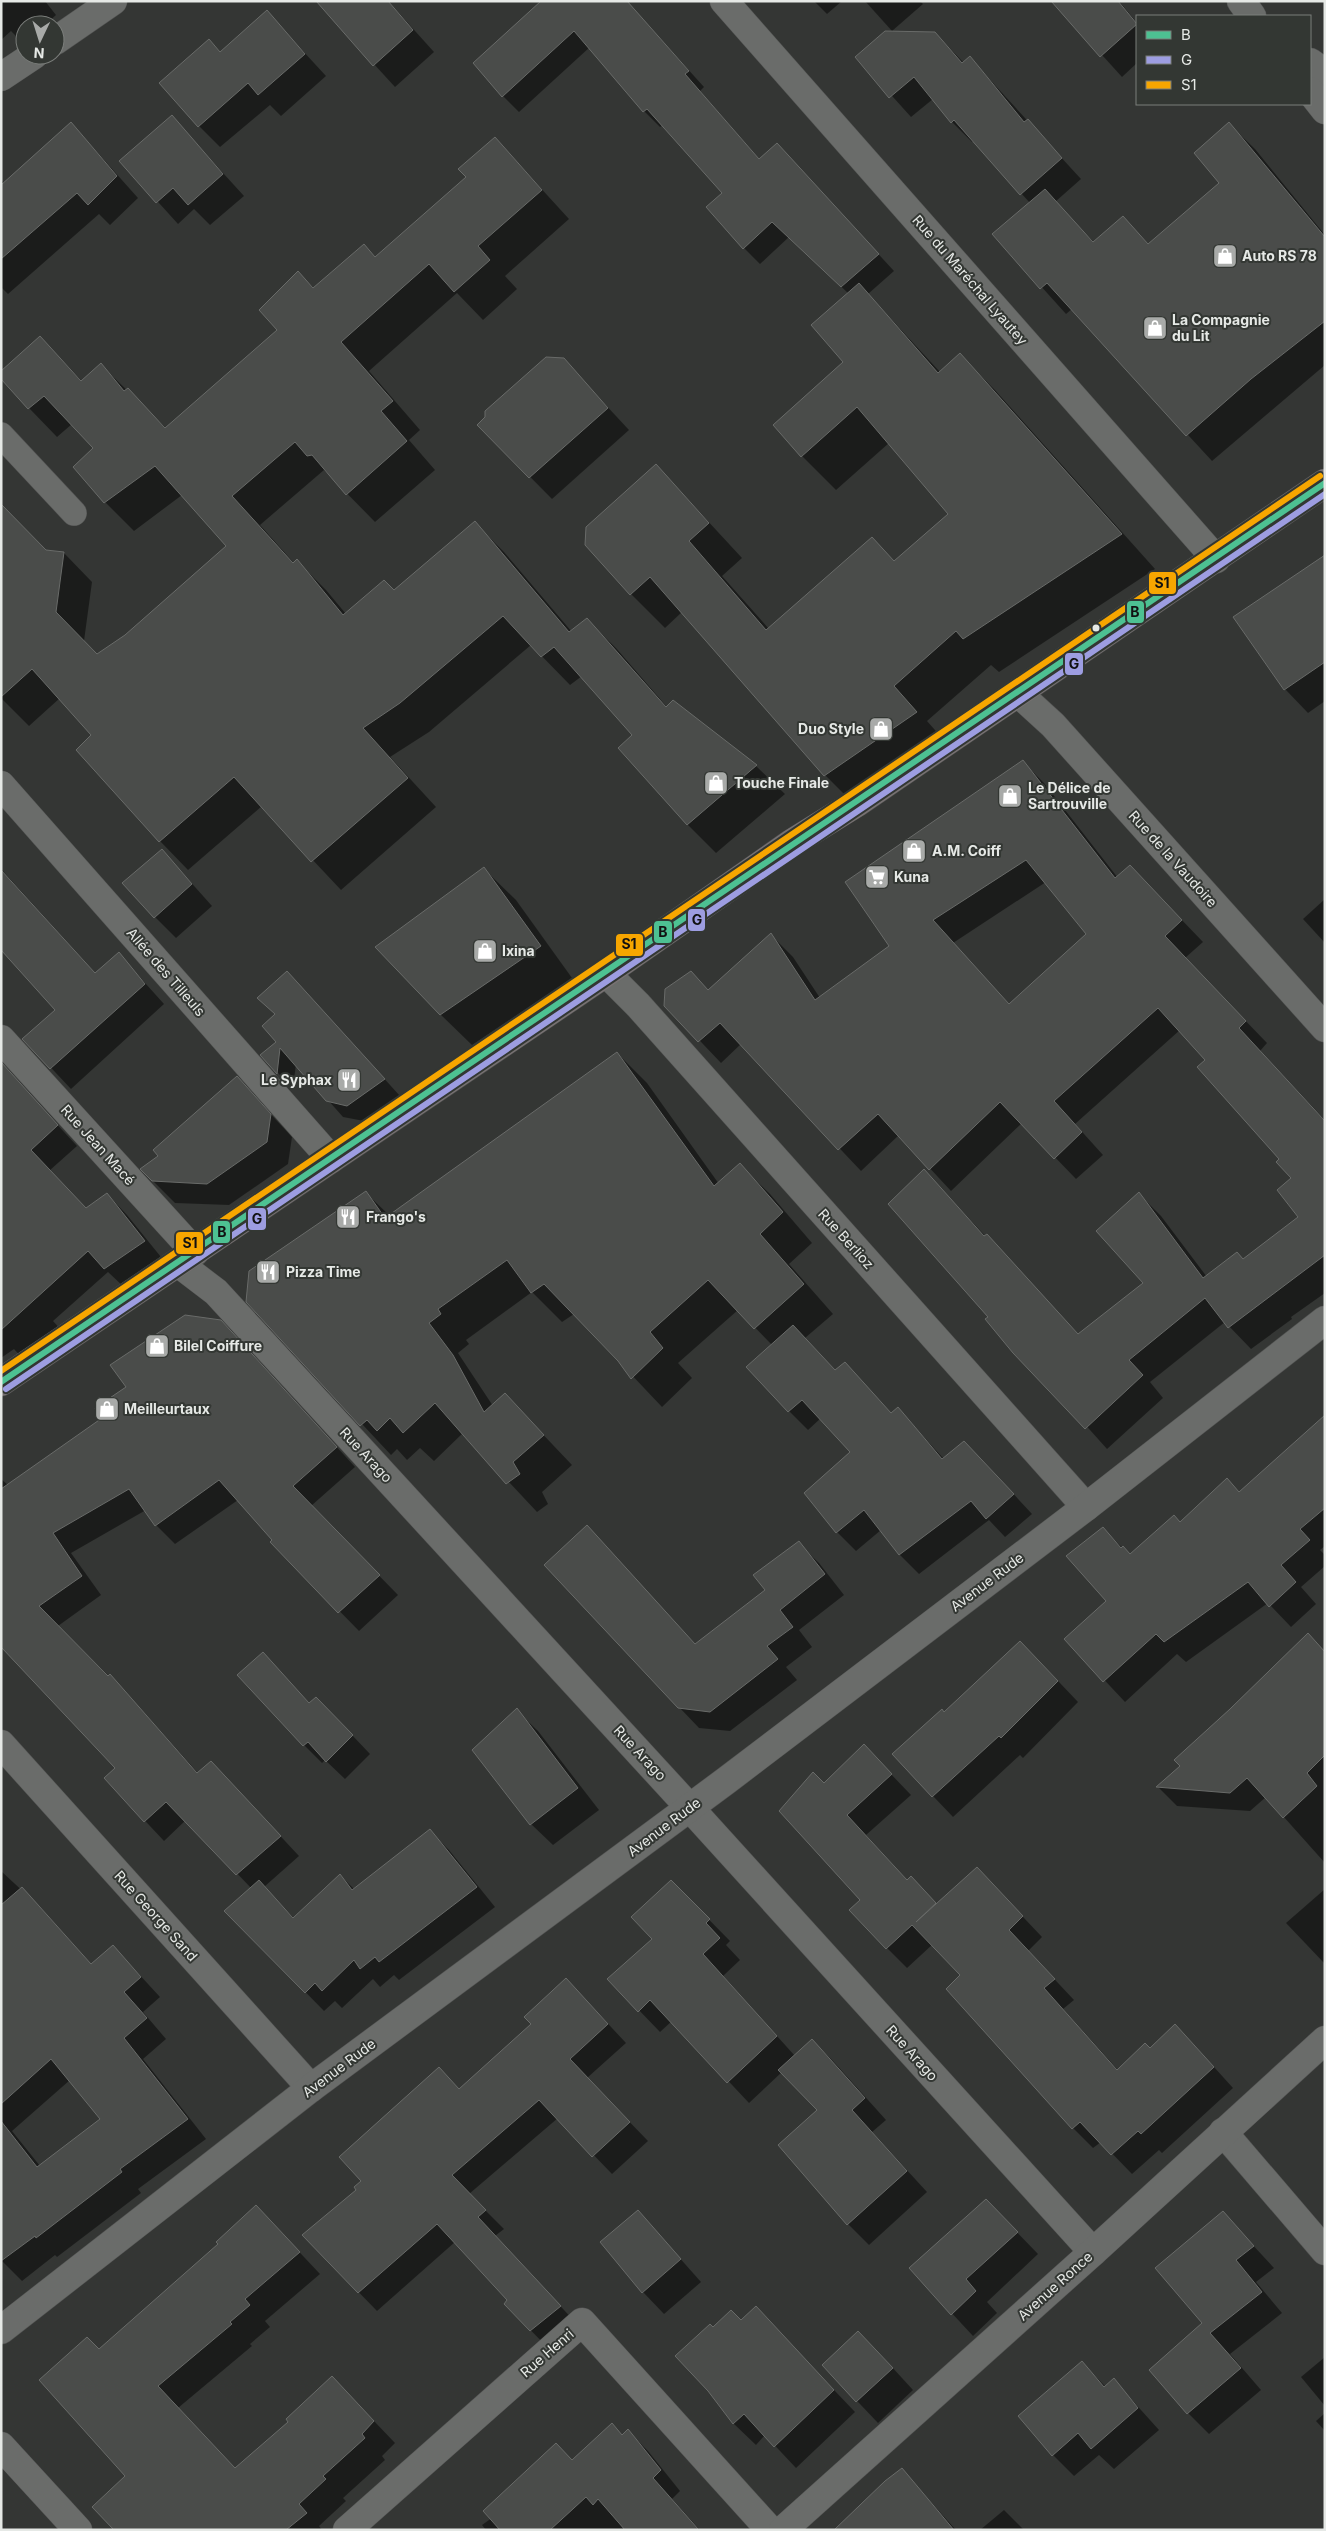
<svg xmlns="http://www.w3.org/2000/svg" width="1326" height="2531" viewBox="0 0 1326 2531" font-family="Inter,sans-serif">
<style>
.shadow{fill:#0007;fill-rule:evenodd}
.building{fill:#4a4c4a;stroke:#696b69;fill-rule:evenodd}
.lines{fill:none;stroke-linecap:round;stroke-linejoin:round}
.lane-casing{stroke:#515251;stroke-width:26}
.street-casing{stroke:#515251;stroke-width:29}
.primary-casing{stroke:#515251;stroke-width:29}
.lane{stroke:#6a6c6a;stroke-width:25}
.street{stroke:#6a6c6a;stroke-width:28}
.primary{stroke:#787273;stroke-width:28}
.bus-1-casing{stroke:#333733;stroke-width:10}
.bus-2-casing{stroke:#333733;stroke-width:10}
.bus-3-casing{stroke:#333733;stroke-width:10}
.bus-1{stroke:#4dc192;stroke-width:6}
.bus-2{stroke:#9d9de1;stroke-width:6}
.bus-3{stroke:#f7a600;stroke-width:6}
.bus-dot{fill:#e6e9e6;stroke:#333733;stroke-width:2}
.labels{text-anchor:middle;stroke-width:4;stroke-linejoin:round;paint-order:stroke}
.poi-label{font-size:14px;font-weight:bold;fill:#e6e9e6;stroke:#333733;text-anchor:start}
.street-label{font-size:14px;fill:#e6e9e6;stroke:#333733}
.line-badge{stroke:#333733;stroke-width:2}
.pale-badge-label{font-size:14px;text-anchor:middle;font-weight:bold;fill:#111}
</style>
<rect width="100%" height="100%" fill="#343634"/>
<!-- shadow -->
<g class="shadow">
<polygon points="1,1 45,1 56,15 45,25 25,25 24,44 11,31 1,40"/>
<polygon points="345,1 388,1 434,52 395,87 329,15"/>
<polygon points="543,1 647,24 704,87 700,91 760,160 777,144 894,271 868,294 940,372 960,355 994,389 1155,569 999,672 991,665 927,721 950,747 860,810 825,775 682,612 665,628 631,594 656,465 742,558 722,576 769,629 872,539 895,562 950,514 889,443 836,490 802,456 845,362 849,294 789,237 760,264 744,248 723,193 663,125 660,127 644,111 590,47 519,112 503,96"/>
<polygon points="814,1 842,1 827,14"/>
<polygon points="865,1 920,1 923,4 892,31"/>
<polygon points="1053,1 1119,1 1137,23 1137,63 1122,77"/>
<polygon points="267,12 326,76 281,116 270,105 220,147 199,126 209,40 221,53"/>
<polygon points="935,33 964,63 970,58 1081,179 1055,202 1094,242 1123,218 1149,245 1221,183 1229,124 1255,149 1325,235 1325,365 1212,461 1072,309 1066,314 994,234 1030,203 974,141 972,142 952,122 933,99 911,117 857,57"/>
<polygon points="172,117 244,196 210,225 194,209 178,224 121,161"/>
<polygon points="71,123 138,198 110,225 99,214 8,294 1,287 1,180 5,183"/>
<polygon points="495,138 569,219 505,276 517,289 483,320 457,293 369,371 420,430 409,440 435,470 375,522 324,470 260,525 294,563 297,561 326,590 346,614 394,592 475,523 504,552 572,632 587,620 616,648 667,707 673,702 756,766 785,794 716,853 687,824 634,735 582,676 570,685 531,645 429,732 390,757 436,807 341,890 262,806 188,870 160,841 93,735 60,698 29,726 1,698 1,512 47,552 64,553 92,582 84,641 97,655 126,636 227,546 182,495 134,531 105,502 95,448 72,424 57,437 29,408 40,337 83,382 101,365 166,428 279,330 298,273 314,288 364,245 376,258 468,178"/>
<polygon points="563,359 629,430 552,499 479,425"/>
<polygon points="1325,556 1325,701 1308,713 1285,689"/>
<path d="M 1023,762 L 1044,783 L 1118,878 L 1130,866 L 1203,942 L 1185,958 L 1267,1043 L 1260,1051 L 1325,1120 L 1325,1293 L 1291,1317 L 1292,1319 L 1251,1349 L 1225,1322 L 1150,1382 L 1163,1398 L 1107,1449 L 989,1317 L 924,1171 L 1079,1335 L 1145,1283 L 1139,1194 L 1161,1216 L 1207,1277 L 1244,1260 L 1299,1217 L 1293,1178 L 1207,1060 L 1180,1030 L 1075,1124 L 1103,1155 L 1076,1179 L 1022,1123 L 951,1191 L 899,1135 L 861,1171 L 741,1044 L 721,1063 L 666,1005 L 709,991 L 771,935 L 793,957 L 820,998 L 891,946 ZM 1046,882 L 1087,934 L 1010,1005 L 953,943 Z"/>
<polygon points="162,850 212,906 176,938 155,917"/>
<polygon points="1,869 96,974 119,954 164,1004 71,1089 24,1039 56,1010 1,941"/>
<polygon points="484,869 516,900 572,978 472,1045 440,1014"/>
<polygon points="1325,899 1325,943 1303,919"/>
<polygon points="287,972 303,989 400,1096 364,1121 343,1117 296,1064 293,1088 278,1073 262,1056 277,1042 276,1015"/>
<polygon points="617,1053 647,1083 719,1184 740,1165 770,1194 812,1243 789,1264 833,1314 805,1338 836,1371 845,1364 892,1414 898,1409 944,1459 983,1461 1032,1514 1005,1537 989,1520 919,1574 900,1555 881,1530 856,1551 837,1532 851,1452 821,1418 808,1430 789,1411 772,1345 738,1310 678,1363 692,1378 662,1407 574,1314 562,1322 532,1292 466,1340 469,1344 458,1353 493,1406 534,1425 572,1465 542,1492 548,1504 537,1512 463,1433 434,1461 420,1448 407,1460 397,1449 391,1455 247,1301 366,1193 390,1216"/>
<polygon points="1,1064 77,1146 49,1171 86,1209 107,1194 127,1215 165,1262 126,1289 108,1272 53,1321 63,1332 23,1359 14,1349 1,1358"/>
<polygon points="237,1078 292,1137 288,1164 229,1205 175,1203 153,1181 160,1156"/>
<polygon points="240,1341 355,1467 311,1506 398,1595 359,1631 272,1542 273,1540 238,1500 175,1544 156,1525 146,1510 71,1553 101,1595 58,1626 129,1696 198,1773 230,1782 299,1856 264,1887 294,1918 340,1875 354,1889 430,1831 449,1850 495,1907 399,1980 394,1975 380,1987 373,1979 342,2008 335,2001 324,2011 226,1911 251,1888 186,1820 164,1841 105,1778 117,1768 1,1645 1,1479 8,1485"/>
<polygon points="1325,1436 1325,1546 1320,1550 1325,1555 1325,1566 1301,1587 1316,1604 1291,1627 1268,1603 1186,1662 1177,1654 1125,1702 1066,1639 1107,1601 1103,1529 1130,1555 1181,1523 1227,1480 1240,1493"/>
<polygon points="587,1527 696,1645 767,1591 798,1543 819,1563 844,1595 799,1630 812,1647 786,1667 797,1680 730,1731 699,1728 679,1707"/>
<polygon points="1325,1652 1325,1863 1266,1797 1250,1811 1177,1806 1158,1787"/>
<polygon points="263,1653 310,1704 334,1716 370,1754 345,1779 325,1760 322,1763 304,1745"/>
<polygon points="1041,1663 1078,1702 1023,1758 1020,1755 953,1817 933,1796 944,1714"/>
<polygon points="516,1710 538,1731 599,1810 553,1845 531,1824"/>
<polygon points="864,1746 911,1795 866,1835 908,1881 911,1878 937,1905 977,1868 1042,1937 1028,1951 1074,2000 1063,2009 1118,2070 1150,2049 1195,2046 1233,2088 1162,2153 1159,2150 1132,2174 1101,2142 1093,2148 1073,2128 947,1989 961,1975 933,1944 907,1968 887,1948 862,1900 824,1785"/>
<path d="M 1,1871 L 41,1908 L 92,1965 L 113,1946 L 160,1997 L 143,2012 L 166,2039 L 143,2059 L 206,2139 L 138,2189 L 141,2193 L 57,2257 L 55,2255 L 22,2281 L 1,2260 ZM 70,2080 L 102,2119 L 40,2166 L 12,2131 Z"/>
<polygon points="671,1881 730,1941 726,1945 740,1960 723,1976 795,2056 812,2040 833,2061 886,2120 872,2132 927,2192 869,2245 848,2224 819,2110 782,2072 749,2103 672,2021 660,2032 609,1979 654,1939"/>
<polygon points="1325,1889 1325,1964 1286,1923"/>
<polygon points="584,1998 626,2043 587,2078 648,2141 612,2174 558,2118 469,2194 504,2229 495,2236 578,2325 549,2349 505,2304 509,2300 455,2242 377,2311 304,2236 358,2190 439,2068 460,2090"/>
<polygon points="256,2206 320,2274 265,2321 270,2327 250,2344 252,2346 178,2408 236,2469 353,2399 395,2443 382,2456 385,2460 343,2498 346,2501 319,2526 322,2530 154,2530 127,2476 99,2351 219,2244"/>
<polygon points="638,2211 701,2282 664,2314 643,2292 602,2242"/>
<polygon points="1223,2213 1274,2268 1256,2282 1282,2313 1230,2354 1261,2390 1209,2434 1188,2413"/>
<polygon points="1007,2222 1038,2254 987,2302 997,2313 973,2336 910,2268"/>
<polygon points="756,2308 855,2412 796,2468 765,2435 756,2445 734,2424 709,2390 713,2329 741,2322"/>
<polygon points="880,2354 913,2390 878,2423 823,2365"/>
<polygon points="1325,2357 1325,2406 1301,2377"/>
<polygon points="1082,2363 1106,2387 1114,2380 1159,2430 1114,2469 1099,2455 1074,2476 1053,2455"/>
<polygon points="1325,2413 1325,2431 1316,2421"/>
<polygon points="612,2425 623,2436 628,2431 648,2451 680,2491 672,2499 700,2530 486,2530 482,2525 572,2461"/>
<polygon points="902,2470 956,2530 839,2530"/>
<polygon points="1004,2510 1024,2530 980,2530"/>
</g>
<!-- building -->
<g class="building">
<polygon points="316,1 388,1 413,30 373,66"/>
<polygon points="541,1 627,1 689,71 685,74 759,159 777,143 879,254 841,287 772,222 743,249 706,207 722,193 647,109 643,112 574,31 502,97 473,63"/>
<polygon points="1051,1 1118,1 1137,24 1100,57"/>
<polygon points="267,10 305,54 258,95 248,83 198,127 159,83 209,39 220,52"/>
<polygon points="885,31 935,32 962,63 970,56 1024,122 1028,119 1062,158 1020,195 954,120 951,123 914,77 889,98 855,57"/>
<polygon points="172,115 223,174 188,205 173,188 156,203 119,161"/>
<polygon points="71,122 117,176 88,205 77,193 1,259 1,185"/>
<polygon points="1229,122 1325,237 1325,321 1251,379 1186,436 1047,283 1040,289 992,234 1045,189 1093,242 1123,216 1148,244 1219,183 1194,153"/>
<polygon points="495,137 542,190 478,246 490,260 454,292 429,264 341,342 393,401 381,411 407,441 346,495 312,455 307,456 295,442 232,496 293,563 297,559 343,615 384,580 394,590 475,521 569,632 587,618 666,707 673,700 757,765 687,825 618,748 632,735 554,647 541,657 503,616 400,703 363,728 408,778 311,862 234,777 159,842 76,750 91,735 32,669 1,697 1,504 46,550 64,552 56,612 97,654 125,635 226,546 155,466 104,503 73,467 93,448 44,396 28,409 1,379 1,371 40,336 81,381 101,363 124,391 128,388 165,428 277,330 259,310 298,271 313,288 364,244 375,257 466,177 458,169"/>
<polygon points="859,283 938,373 960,353 1122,534 963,639 956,631 894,686 917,712 824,776 650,577 630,595 585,545 586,527 656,464 709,523 689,541 766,630 872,537 894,561 948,514 857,407 801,457 773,425 843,362 811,325"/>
<polygon points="546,357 564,358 608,408 529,478 477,425 485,417 485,411"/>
<polygon points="1325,555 1325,662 1284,690 1233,617"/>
<path d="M 1023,760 L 1115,878 L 1130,865 L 1182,920 L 1165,936 L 1246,1021 L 1239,1028 L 1325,1121 L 1325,1255 L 1228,1328 L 1205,1298 L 1129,1360 L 1143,1375 L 1085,1429 L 1013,1353 L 985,1319 L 988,1317 L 888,1204 L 924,1169 L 984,1236 L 987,1234 L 1078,1334 L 1143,1283 L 1096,1231 L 1139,1192 L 1203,1278 L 1237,1252 L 1243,1259 L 1298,1217 L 1277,1190 L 1291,1178 L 1276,1162 L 1279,1159 L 1197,1067 L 1205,1060 L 1158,1008 L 1054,1101 L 1082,1132 L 1054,1159 L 1000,1102 L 929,1170 L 878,1114 L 838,1150 L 720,1023 L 698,1042 L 664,1006 L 665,989 L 691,971 L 708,990 L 771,933 L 815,1000 L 889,946 L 845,882 ZM 1026,860 L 1086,934 L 1009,1004 L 933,920 Z"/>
<polygon points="162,849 192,884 154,918 122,883"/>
<polygon points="484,867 541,946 440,1015 375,947"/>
<polygon points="1,870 95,973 119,952 145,984 50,1069 22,1039 55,1010 1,950"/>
<polygon points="287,971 385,1079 347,1106 326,1101 280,1048 277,1074 260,1055 276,1042 262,1026 275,1014 257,998"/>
<polygon points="617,1052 714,1186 740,1163 783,1212 760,1234 804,1284 754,1329 708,1280 650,1332 663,1348 631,1379 618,1361 544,1284 531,1293 507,1260 438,1309 441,1314 429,1323 453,1355 484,1412 505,1393 544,1435 513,1462 520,1474 506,1484 435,1403 403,1433 390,1418 377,1431 367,1420 360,1426 246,1302 249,1271 366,1191 385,1218"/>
<polygon points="1,1062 58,1125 31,1150 86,1208 107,1193 145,1241 104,1269 88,1251 1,1330"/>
<polygon points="237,1076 271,1114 267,1142 207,1184 152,1181 140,1169 158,1156 153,1150"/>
<polygon points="185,1315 221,1320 337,1447 293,1486 380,1575 338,1613 270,1542 272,1540 219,1480 155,1526 129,1489 53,1533 82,1576 39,1606 108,1676 110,1674 197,1773 211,1761 281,1836 236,1875 166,1802 144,1822 104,1778 115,1768 1,1647 1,1489 102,1418 95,1408 126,1387 110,1365"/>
<polygon points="793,1325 835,1370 845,1362 891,1413 898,1407 942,1459 964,1441 1014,1494 986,1519 971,1501 899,1555 864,1510 836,1533 804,1493 850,1452 802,1400 788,1412 746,1367"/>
<polygon points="1325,1415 1325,1508 1300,1529 1310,1540 1281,1565 1296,1582 1269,1607 1248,1582 1164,1642 1156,1634 1103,1682 1064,1639 1106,1601 1066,1556 1103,1527 1121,1548 1123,1546 1130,1554 1174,1515 1180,1522 1227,1478 1239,1492"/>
<polygon points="587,1525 695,1644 765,1590 753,1575 799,1541 825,1574 780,1610 793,1627 767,1646 778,1659 710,1712 678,1708 544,1565"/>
<polygon points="1308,1633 1325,1652 1325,1755 1307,1773 1317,1786 1283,1818 1247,1778 1230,1793 1156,1787 1180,1766 1174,1760 1230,1709"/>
<polygon points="1020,1641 1058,1681 1001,1738 999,1736 932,1797 892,1754 942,1709 944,1712"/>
<polygon points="263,1652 309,1703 316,1697 353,1735 326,1762 308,1742 303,1746 237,1675"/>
<polygon points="517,1708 578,1788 530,1825 472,1750"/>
<polygon points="864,1744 892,1774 847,1815 907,1880 911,1876 936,1903 916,1922 977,1867 1023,1916 1009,1930 1055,1979 1044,1988 1117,2070 1145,2043 1150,2048 1175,2024 1214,2067 1141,2134 1138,2131 1111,2155 1080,2122 1072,2129 946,1989 960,1975 912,1925 886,1949 849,1910 860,1900 779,1811 813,1772 824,1783"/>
<polygon points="430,1829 477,1887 379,1962 375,1957 360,1969 354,1960 322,1991 315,1983 305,1993 224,1911 259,1880 293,1918 340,1874 352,1890"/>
<polygon points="671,1880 710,1919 706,1923 720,1938 703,1954 777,2036 727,2083 650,2000 638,2012 607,1979 652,1939 631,1917"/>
<polygon points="22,1887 91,1964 113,1945 141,1977 124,1992 147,2018 124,2038 188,2119 120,2169 122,2172 36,2238 35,2236 1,2261 1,2121 37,2167 100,2119 51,2059 1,2104 1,1905"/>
<polygon points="566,1978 608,2024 570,2059 630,2122 592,2157 539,2100 452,2175 486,2210 478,2217 561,2306 530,2331 504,2304 507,2300 437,2224 358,2293 302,2235 356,2190 354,2187 361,2181 339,2157 439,2067 459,2089 531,2024 524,2017"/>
<polygon points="812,2039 865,2098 852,2110 907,2171 847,2225 778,2145 817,2110 778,2070"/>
<polygon points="986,2199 1018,2232 966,2279 976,2291 951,2315 909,2268"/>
<polygon points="256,2205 300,2252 245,2299 250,2305 230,2322 232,2324 158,2386 235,2468 288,2422 286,2419 332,2376 374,2421 362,2434 365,2438 323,2476 326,2479 299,2504 307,2513 286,2530 114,2530 92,2507 125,2476 39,2380 87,2337 99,2349 218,2244 216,2242"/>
<polygon points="638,2210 681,2259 642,2293 600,2242"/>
<polygon points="1223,2211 1254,2246 1236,2260 1262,2292 1210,2333 1241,2368 1187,2414 1149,2370 1202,2323 1155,2268"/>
<polygon points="756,2306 834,2390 774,2447 744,2414 733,2424 708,2391 675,2356 710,2324 713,2327 731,2310 741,2320"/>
<polygon points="858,2331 893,2368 856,2402 822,2365"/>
<polygon points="1082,2361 1104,2387 1114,2378 1138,2408 1091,2449 1078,2433 1052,2456 1018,2416"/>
<polygon points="612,2423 622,2435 628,2429 661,2470 653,2478 699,2530 625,2530 598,2499 593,2505 586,2497 550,2530 500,2530 483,2511 556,2443 572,2460"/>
<polygon points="902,2468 954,2530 834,2530 885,2481"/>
</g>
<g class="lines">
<defs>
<polyline id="lane" points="1,435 74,513"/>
<g id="street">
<polyline points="724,1 1216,559"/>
<polyline points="1241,1 1252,16"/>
<polyline points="55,41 113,1"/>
<polyline points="1310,62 1325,73"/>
<polyline points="1,77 34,55"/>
<polyline points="1310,91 1325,110"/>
<polyline points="1018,693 1053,725 1325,1028"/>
<polyline points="1,785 331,1159"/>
<polyline points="606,973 638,1005 1086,1507"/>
<polyline points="1,1039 195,1252"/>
<polyline points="178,1263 216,1292 690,1808 1093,2252"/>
<polyline points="1,1744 311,2088"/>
<polyline points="1223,2132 1325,2251"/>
<polyline points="1,2330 311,2088 727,1780 1086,1507 1325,1320"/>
<polyline points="1,2446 78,2530"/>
<polyline points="347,2530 582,2322 770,2530"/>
<polyline points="783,2530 1093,2252 1325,2040"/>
</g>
<polyline id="primary" points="1,1382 606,973 792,843 858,802 1325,483"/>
</defs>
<!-- lane casing -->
<use href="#lane" class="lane-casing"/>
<!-- street casing -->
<use href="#street" class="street-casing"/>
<!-- primary casing -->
<use href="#primary" class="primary-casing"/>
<!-- lane -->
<use href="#lane" class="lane"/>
<!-- street -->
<use href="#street" class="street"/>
<!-- primary -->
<use href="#primary" class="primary"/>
<defs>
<polyline id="bus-1" points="1,1382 1325,483"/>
<polyline id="bus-2" points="6,1389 1325,494"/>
<polyline id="bus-3" points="1,1371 1320,476"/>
</defs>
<!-- bus-1 casing -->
<use href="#bus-1" class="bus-1-casing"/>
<!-- bus-2 casing -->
<use href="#bus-2" class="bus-2-casing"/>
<!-- bus-3 casing -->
<use href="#bus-3" class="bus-3-casing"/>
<!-- bus-1 -->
<use href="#bus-1" class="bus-1"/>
<!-- bus-2 -->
<use href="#bus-2" class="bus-2"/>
<!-- bus-3 -->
<use href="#bus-3" class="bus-3"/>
</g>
<!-- icons -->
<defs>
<symbol id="shop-square" viewBox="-11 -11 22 22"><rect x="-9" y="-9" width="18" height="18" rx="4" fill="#a8aaa8" stroke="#333733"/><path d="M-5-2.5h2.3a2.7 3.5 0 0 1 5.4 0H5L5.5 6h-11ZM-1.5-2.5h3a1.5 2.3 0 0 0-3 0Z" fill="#fff"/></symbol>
<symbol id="supermarket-square" viewBox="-11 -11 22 22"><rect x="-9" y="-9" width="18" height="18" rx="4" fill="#a8aaa8" stroke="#333733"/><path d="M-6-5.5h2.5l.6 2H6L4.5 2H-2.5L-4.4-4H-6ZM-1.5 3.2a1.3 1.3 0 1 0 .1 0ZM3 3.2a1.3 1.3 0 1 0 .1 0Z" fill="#fff"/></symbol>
<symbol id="restaurant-square" viewBox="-11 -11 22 22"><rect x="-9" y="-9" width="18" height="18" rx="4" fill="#a8aaa8" stroke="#333733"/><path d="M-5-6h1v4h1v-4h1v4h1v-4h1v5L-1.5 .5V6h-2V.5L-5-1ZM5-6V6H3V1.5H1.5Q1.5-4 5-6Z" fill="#fff"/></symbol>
</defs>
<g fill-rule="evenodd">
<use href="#shop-square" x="1211" y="242" width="28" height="28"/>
<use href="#shop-square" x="1141" y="314" width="28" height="28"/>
<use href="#shop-square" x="867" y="715" width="28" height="28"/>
<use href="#shop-square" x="702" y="769" width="28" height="28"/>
<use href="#shop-square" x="996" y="782" width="28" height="28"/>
<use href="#shop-square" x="900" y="837" width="28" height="28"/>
<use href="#supermarket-square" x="863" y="863" width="28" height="28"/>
<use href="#shop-square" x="471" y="937" width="28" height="28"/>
<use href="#restaurant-square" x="335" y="1066" width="28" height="28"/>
<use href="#restaurant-square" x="334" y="1203" width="28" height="28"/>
<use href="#restaurant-square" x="254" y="1258" width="28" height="28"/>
<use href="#shop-square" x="143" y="1332" width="28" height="28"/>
<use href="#shop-square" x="93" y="1395" width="28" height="28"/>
</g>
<!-- markers -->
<circle class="bus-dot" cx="1096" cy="628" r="4.5"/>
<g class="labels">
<!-- poi labels -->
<g class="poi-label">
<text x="1242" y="261">Auto RS 78</text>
<text x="1172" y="325">La Compagnie<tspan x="1172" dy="16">du Lit</tspan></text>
<text x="864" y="734" text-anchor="end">Duo Style</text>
<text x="734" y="788">Touche Finale</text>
<text x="1028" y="793">Le Délice de<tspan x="1028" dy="16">Sartrouville</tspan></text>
<text x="932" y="856">A.M. Coiff</text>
<text x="894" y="882">Kuna</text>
<text x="502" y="956">Ixina</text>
<text x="332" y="1085" text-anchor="end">Le Syphax</text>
<text x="366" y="1222">Frango's</text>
<text x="286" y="1277">Pizza Time</text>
<text x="174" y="1351">Bilel Coiffure</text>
<text x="124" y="1414">Meilleurtaux</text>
</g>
<!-- street labels -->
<g class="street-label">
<text transform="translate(970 280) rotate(49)" y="5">Rue du Maréchal Lyautey</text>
<text transform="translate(1173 859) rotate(48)" y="5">Rue de la Vaudoire</text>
<text transform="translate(166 972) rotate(49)" y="5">Allée des Tilleuls</text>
<text transform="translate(98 1145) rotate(48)" y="5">Rue Jean Macé</text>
<text transform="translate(846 1239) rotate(48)" y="5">Rue Berlioz</text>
<text transform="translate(366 1455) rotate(47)" y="5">Rue Arago</text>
<text transform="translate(987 1582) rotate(-37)" y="5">Avenue Rude</text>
<text transform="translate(640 1753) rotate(47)" y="5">Rue Arago</text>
<text transform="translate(664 1827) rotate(-37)" y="5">Avenue Rude</text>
<text transform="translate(156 1916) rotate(48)" y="5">Rue George Sand</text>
<text transform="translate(912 2053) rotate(48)" y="5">Rue Arago</text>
<text transform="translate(339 2068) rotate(-37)" y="5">Avenue Rude</text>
<text transform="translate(1055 2286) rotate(-42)" y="5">Avenue Ronce</text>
<text transform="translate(547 2353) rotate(-41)" y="5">Rue Henri</text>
</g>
</g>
<g class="line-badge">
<rect x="1148" y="571" width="29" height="24" rx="5" fill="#f7a600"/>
<rect x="1126" y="600" width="19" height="24" rx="5" fill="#4dc192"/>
<rect x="1064" y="652" width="20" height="24" rx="5" fill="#9d9de1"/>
<rect x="687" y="908" width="19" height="24" rx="5" fill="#9d9de1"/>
<rect x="653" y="920" width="20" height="24" rx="5" fill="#4dc192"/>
<rect x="615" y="933" width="29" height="24" rx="5" fill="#f7a600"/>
<rect x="247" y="1207" width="20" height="24" rx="5" fill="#9d9de1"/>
<rect x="212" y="1220" width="19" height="24" rx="5" fill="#4dc192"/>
<rect x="175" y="1231" width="29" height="24" rx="5" fill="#f7a600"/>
</g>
<g class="pale-badge-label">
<text x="1162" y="588">S1</text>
<text x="1135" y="617">B</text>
<text x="1074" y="669">G</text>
<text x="697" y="925">G</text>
<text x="663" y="937">B</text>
<text x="629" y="949">S1</text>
<text x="257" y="1224">G</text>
<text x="222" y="1237">B</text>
<text x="190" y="1248">S1</text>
</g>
<!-- border -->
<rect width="1326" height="2531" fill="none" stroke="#e6e9e6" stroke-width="5"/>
<!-- legend -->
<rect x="1136" y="15" width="175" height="90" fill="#333733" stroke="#7b7e7b"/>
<rect x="1146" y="31" width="25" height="8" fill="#4dc192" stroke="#7b7e7b"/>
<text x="1181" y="40" font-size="15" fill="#e6e9e6">B</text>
<rect x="1146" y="56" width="25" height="8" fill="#9d9de1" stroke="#7b7e7b"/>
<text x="1181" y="65" font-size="15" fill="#e6e9e6">G</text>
<rect x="1146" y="81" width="25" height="8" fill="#f7a600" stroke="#7b7e7b"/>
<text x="1181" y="90" font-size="15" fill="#e6e9e6">S1</text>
<!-- north arrow -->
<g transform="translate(40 40) rotate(184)"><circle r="24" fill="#333733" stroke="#7b7e7b"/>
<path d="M0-4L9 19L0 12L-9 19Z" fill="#a8aaa8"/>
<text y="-8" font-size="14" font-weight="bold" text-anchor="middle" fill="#e6e9e6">N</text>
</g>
</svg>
